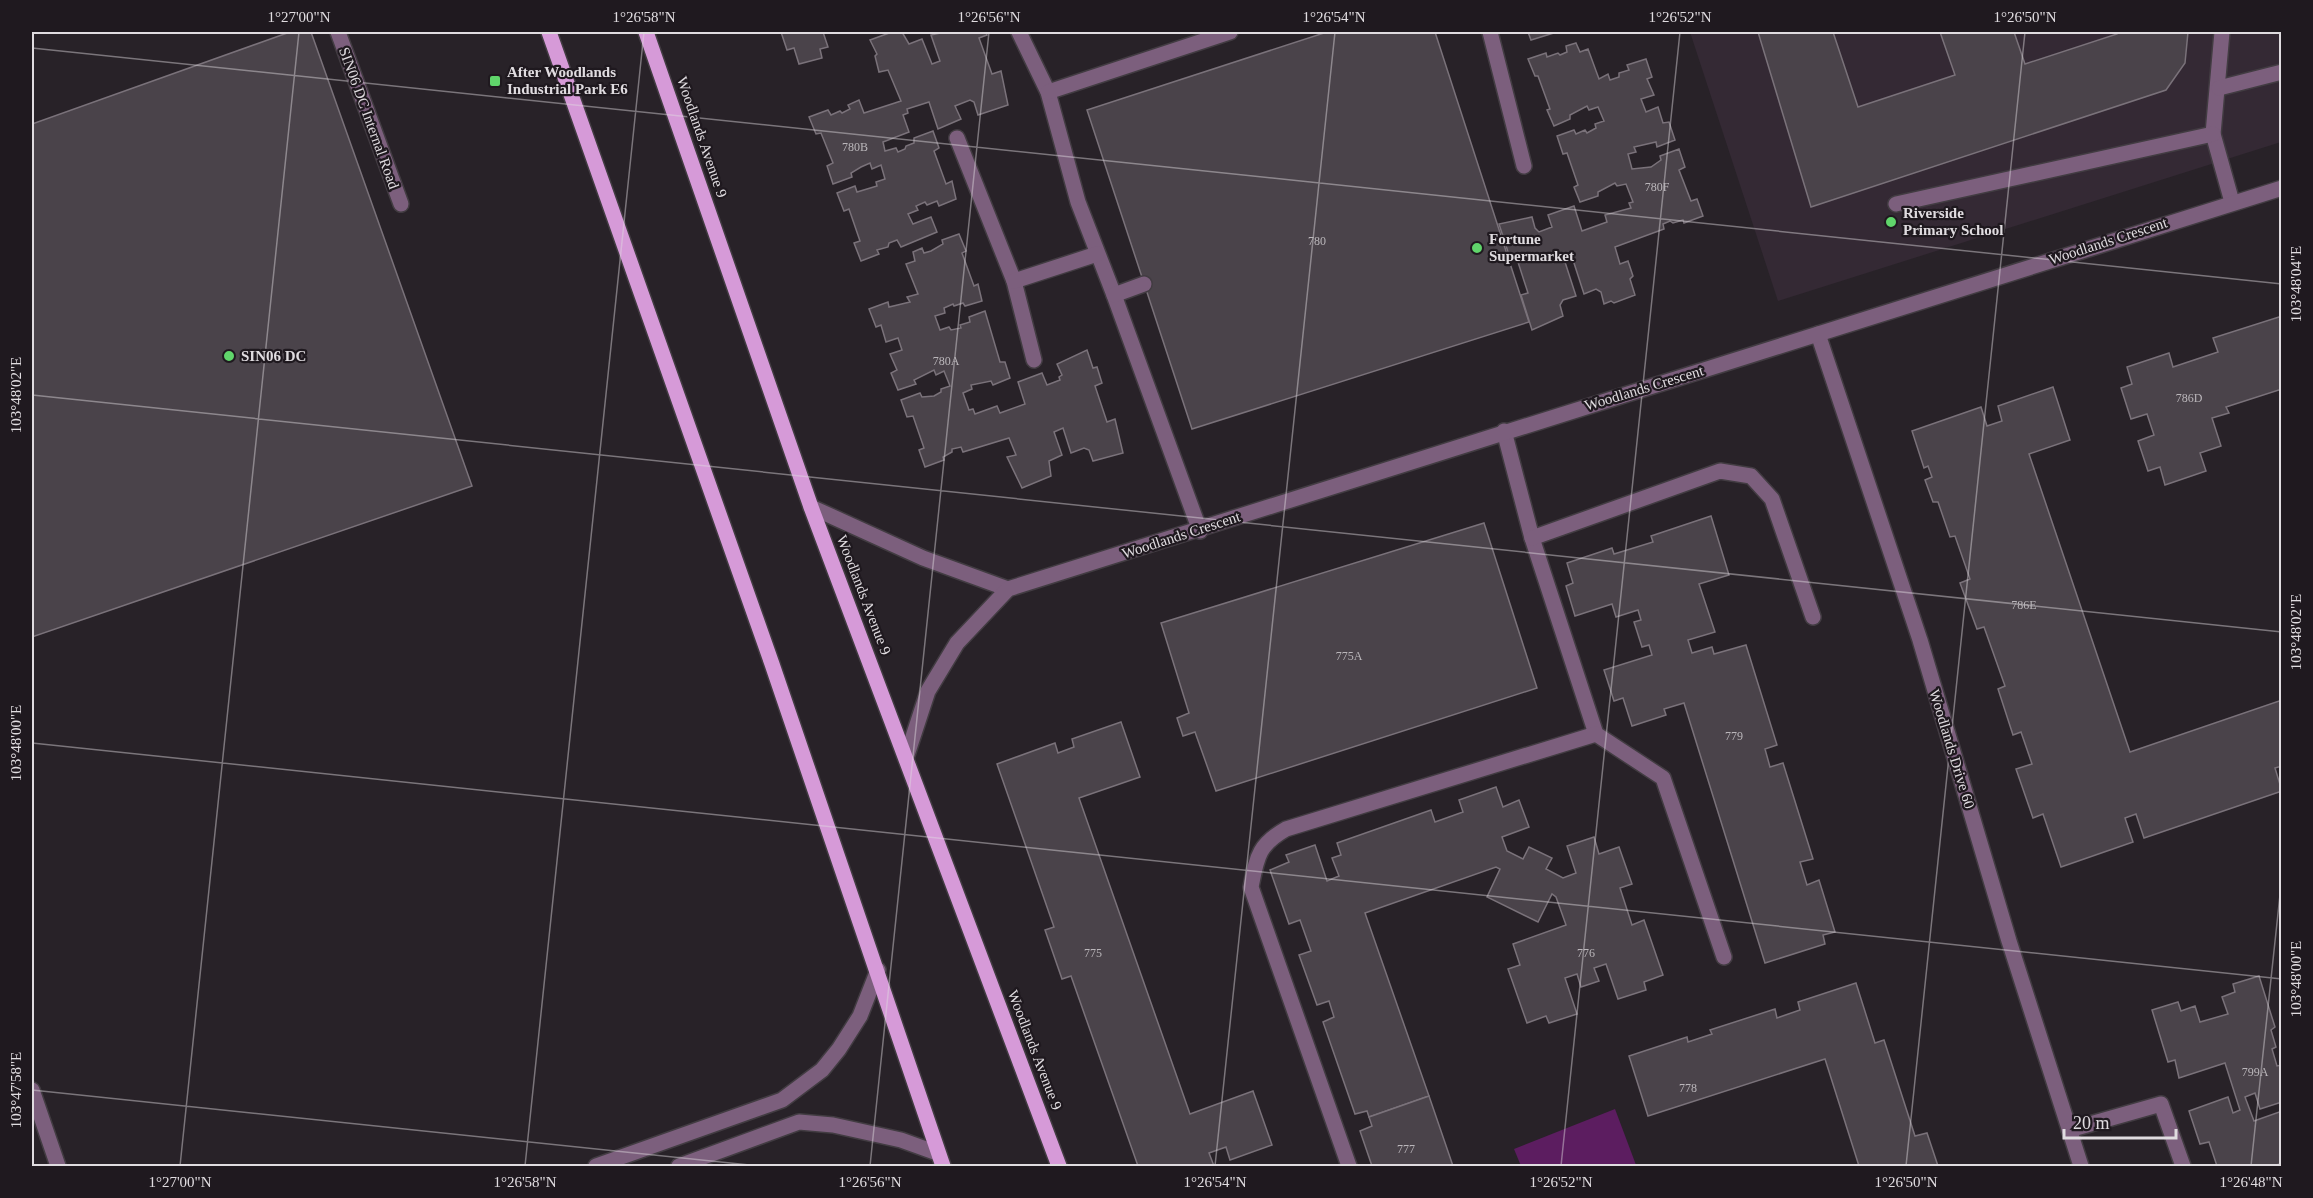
<svg xmlns="http://www.w3.org/2000/svg" width="2313" height="1198" viewBox="0 0 2313 1198" font-family="Georgia,serif">
<style>
.built{fill:#342934}
.green{fill:#5c1d60}
.building{fill:#4a434a;stroke:#7a727a;stroke-width:1.5}
.lines{fill:none;stroke-linecap:round;stroke-linejoin:round}
.minor-casing{stroke:#423c42;stroke-width:18}
.major-casing{stroke:#423c42;stroke-width:18}
.minor{stroke:#7c5f7d;stroke-width:15}
.major{stroke:#d69ad8;stroke-width:15}
.ticks{fill:none;stroke:#e0dce0;stroke-width:1.5;stroke-opacity:0.45}
.poi-dot{fill:#60d56b;stroke:#1f191f;stroke-width:2}
.labels{text-anchor:middle;stroke-width:4.5;stroke-linejoin:round;paint-order:stroke}
.number-label{font-size:12px;fill:#bab6ba}
.poi-label{font-size:15px;font-weight:bold;fill:#e0dce0;stroke:#1f191f;text-anchor:start}
.street-label{font-size:15px;fill:#e0dce0;stroke:#1f191f}
.neatline{fill:none;stroke:#e0dce0;stroke-width:2}
.ticks-label{font-size:15px;text-anchor:middle;fill:#e0dce0}
</style>
<rect width="100%" height="100%" fill="#282228"/>
<!-- built -->
<polygon class="built" points="1690,32 2281,32 2281,142 1778,301"/>
<!-- green -->
<polygon class="green" points="1615,1109 1636,1165 1521,1166 1514,1149"/>
<!-- building -->
<g class="building">
<polygon points="290,32 311,32 472,486 32,637 32,124"/>
<polygon points="781,32 823,32 828,47 820,49 822,58 799,64 794,48 787,50"/>
<polygon points="892,32 902,32 909,44 922,39 932,64 940,61 931,35 945,32 986,32 987,35 979,38 992,74 1001,71 1008,105 978,115 974,102 970,100 955,106 961,119 938,129 929,102 907,109 908,113 903,115 909,132 883,142 885,151 896,148 898,152 905,149 906,146 914,143 914,138 933,131 939,148 934,151 946,184 952,181 956,199 939,206 937,201 927,205 925,202 916,206 918,210 908,214 913,224 931,217 937,232 901,247 897,240 889,243 888,247 877,250 879,254 861,261 854,243 860,241 849,209 844,211 837,193 855,186 857,192 877,186 876,182 885,179 881,165 872,169 870,163 861,167 851,173 852,177 833,184 827,166 833,163 821,133 816,134 809,117 828,110 831,115 840,111 842,113 850,109 848,105 859,100 864,113 901,101 888,70 879,72 875,56 877,54 870,40"/>
<polygon points="1327,32 1435,32 1529,322 1192,429 1087,110"/>
<polygon points="1528,32 1554,32 1554,33 1531,40"/>
<polygon points="1758,32 1833,32 1858,107 1955,75 1940,32 2014,32 2025,64 2117,34 2117,32 2188,32 2185,63 2166,90 1811,207"/>
<polygon points="1576,43 1580,52 1588,49 1599,79 1608,74 1610,80 1619,77 1619,73 1629,70 1627,65 1646,59 1652,77 1647,79 1654,95 1641,99 1646,112 1658,107 1663,123 1669,122 1675,140 1657,147 1656,142 1634,147 1636,152 1628,154 1632,169 1651,167 1661,160 1660,156 1679,149 1685,167 1679,170 1691,201 1697,199 1703,216 1684,223 1683,220 1673,223 1670,221 1663,224 1664,229 1615,247 1620,264 1628,261 1633,276 1630,279 1635,295 1614,303 1611,301 1604,304 1601,292 1596,289 1584,294 1573,260 1565,262 1576,296 1563,300 1560,305 1563,316 1532,330 1521,295 1528,293 1516,256 1510,258 1499,224 1532,217 1535,228 1539,232 1552,227 1548,215 1574,206 1582,231 1607,222 1605,215 1631,208 1629,203 1633,202 1626,184 1617,186 1615,183 1598,192 1598,196 1580,202 1574,187 1578,185 1567,153 1563,154 1557,136 1574,130 1576,134 1585,130 1587,133 1596,128 1595,124 1604,121 1598,107 1589,110 1587,106 1570,115 1570,119 1554,126 1547,110 1550,109 1538,76 1535,76 1528,59 1546,53 1547,57 1558,53 1560,55 1567,52 1566,46"/>
<polygon points="959,234 966,251 962,253 974,286 978,284 982,301 965,306 963,303 954,306 953,304 944,308 945,313 935,316 940,330 949,327 951,330 961,328 960,325 970,322 969,317 985,311 1000,362 1005,362 1010,378 993,385 991,381 971,385 972,389 963,393 969,410 973,409 975,414 997,406 1000,413 1025,404 1018,382 1042,373 1047,385 1060,380 1059,377 1062,375 1057,364 1087,350 1093,368 1097,367 1102,383 1095,386 1107,422 1115,419 1123,453 1093,461 1089,450 1084,448 1071,453 1063,428 1054,432 1062,455 1049,461 1051,476 1022,488 1007,457 1016,455 1009,438 963,452 961,447 952,449 952,452 943,457 944,460 925,467 919,450 924,448 913,416 907,417 901,400 920,393 922,397 934,396 941,392 941,389 950,386 944,371 936,375 934,370 914,380 916,384 898,390 891,373 897,370 890,354 902,350 898,338 886,342 881,325 876,327 869,309 888,302 889,307 910,302 907,297 918,294 906,264 915,261 913,252 922,248 924,253 931,251 943,244 942,240"/>
<polygon points="2282,316 2282,389 2226,407 2229,413 2212,418 2221,446 2200,453 2206,471 2165,485 2160,467 2148,471 2138,441 2154,435 2147,414 2131,419 2121,388 2132,384 2127,367 2169,353 2173,367 2218,352 2213,338"/>
<polygon points="2053,387 2070,440 2029,454 2130,752 2282,700 2282,766 2275,768 2282,791 2144,838 2136,814 2125,818 2133,842 2061,867 2043,814 2033,818 2016,769 2032,764 2021,732 2013,735 1998,689 2005,686 1984,627 1977,629 1960,583 1970,579 1955,536 1950,537 1938,502 1933,502 1925,480 1932,477 1928,466 1924,468 1912,431 1981,407 1987,426 2002,421 1998,406"/>
<polygon points="1711,516 1729,575 1699,584 1715,632 1688,640 1692,653 1712,647 1714,654 1746,645 1777,745 1765,749 1770,767 1783,763 1813,859 1800,862 1807,885 1819,880 1835,932 1823,935 1825,944 1765,963 1684,703 1664,709 1666,715 1632,726 1623,698 1614,701 1604,670 1652,655 1649,645 1642,647 1634,622 1641,620 1638,610 1616,617 1612,604 1575,616 1566,586 1573,583 1567,563 1612,548 1614,554 1653,542 1651,536"/>
<polygon points="1484,523 1537,688 1216,791 1195,732 1183,736 1177,718 1189,713 1161,623"/>
<polygon points="1121,722 1140,777 1079,798 1190,1114 1253,1091 1272,1145 1230,1160 1226,1147 1209,1153 1214,1166 1138,1166 1071,976 1062,979 1045,930 1054,927 997,764 1055,743 1058,753 1074,747 1072,739"/>
<polygon points="1496,787 1503,807 1519,800 1529,827 1502,837 1507,851 1523,859 1529,847 1552,858 1546,869 1563,878 1576,873 1567,846 1594,837 1599,854 1619,847 1632,884 1620,888 1632,925 1644,920 1663,975 1644,982 1646,990 1618,999 1606,964 1594,968 1599,981 1581,987 1577,974 1565,978 1577,1014 1549,1023 1546,1016 1527,1023 1508,969 1520,965 1513,944 1566,925 1556,897 1552,894 1538,922 1487,897 1500,869 1496,867 1365,913 1429,1096 1369,1117 1367,1111 1355,1114 1323,1022 1334,1017 1329,1001 1317,1005 1299,955 1311,951 1300,920 1289,924 1270,870 1289,862 1286,855 1315,845 1327,881 1339,876 1332,858 1341,855 1337,843 1431,810 1435,822 1463,812 1459,800"/>
<polygon points="2259,976 2275,1027 2271,1030 2276,1047 2272,1049 2277,1066 2282,1065 2282,1102 2260,1109 2255,1093 2245,1097 2254,1121 2282,1111 2282,1163 2274,1166 2217,1166 2209,1142 2200,1144 2189,1111 2228,1097 2233,1113 2240,1110 2225,1063 2179,1078 2175,1060 2168,1062 2152,1010 2178,1002 2181,1011 2195,1006 2200,1022 2228,1014 2222,997 2235,992 2233,984"/>
<polygon points="1856,983 1875,1043 1884,1040 1915,1136 1927,1133 1938,1166 1859,1166 1825,1059 1648,1116 1629,1056 1687,1037 1688,1042 1712,1034 1710,1030 1775,1009 1777,1018 1800,1010 1798,1002"/>
<polygon points="1429,1096 1453,1166 1372,1166 1360,1131 1372,1126 1369,1117"/>
</g>
<g class="lines">
<defs>
<g id="minor">
<polyline points="338,32 401,204"/>
<polyline points="1019,32 1048,92 1078,202 1114,295 1200,531"/>
<polyline points="1490,32 1524,166"/>
<polyline points="2222,32 2213,134 2232,202"/>
<polyline points="2219,88 2282,72"/>
<polyline points="1048,92 1230,32"/>
<polyline points="957,138 1014,281 1034,360"/>
<polyline points="1896,204 2213,134"/>
<polyline points="1014,281 1097,254"/>
<polyline points="1114,295 1144,284"/>
<polyline points="1818,334 1920,640 2009,941 2081,1166"/>
<polyline points="1504,431 1532,538 1596,734 1663,778 1724,957"/>
<polyline points="811,507 923,558 1008,589"/>
<polyline points="1532,538 1720,471 1751,476 1772,499 1813,617"/>
<polyline points="906,758 928,691 957,643 1008,589 2282,188"/>
<polyline points="32,1090 58,1166"/>
<polyline points="2069,1130 2161,1104 2183,1166"/>
<polyline points="596,1166 782,1100 822,1070 839,1049 860,1016 878,970"/>
<polyline points="679,1166 799,1122 833,1125 901,1140 937,1153"/>
<path d="M 1349,1166 L 1251,887 C 1257,857 1258,845 1286,829 L 1596,734"/>
</g>
<g id="major">
<polyline points="549,32 772,664 943,1166"/>
<polyline points="646,32 811,507 1059,1166"/>
</g>
</defs>
<!-- minor casing -->
<use href="#minor" class="minor-casing"/>
<!-- major casing -->
<use href="#major" class="major-casing"/>
<!-- minor -->
<use href="#minor" class="minor"/>
<!-- major -->
<use href="#major" class="major"/>
</g>
<!-- ticks -->
<path class="ticks" d="M 32,48 L 2282,284M 32,395 L 2282,632M 32,743 L 2282,979M 32,1090 L 759,1166M 180,1166 L 299,32M 525,1166 L 644,32M 870,1166 L 989,32M 1215,1166 L 1335,32M 1561,1166 L 1680,32M 1906,1166 L 2025,32M 2251,1166 L 2282,876"/>
<!-- markers -->
<g class="poi-dot">
<rect x="489" y="75" width="12" height="12" rx="3"/>
<circle cx="1891" cy="222" r="6"/>
<circle cx="1477" cy="248" r="6"/>
<circle cx="229" cy="356" r="6"/>
</g>
<g class="labels">
<!-- number labels -->
<g class="number-label">
<text x="855" y="151">780B</text>
<text x="1657" y="191">780F</text>
<text x="1317" y="245">780</text>
<text x="946" y="365">780A</text>
<text x="2189" y="402">786D</text>
<text x="2024" y="609">786E</text>
<text x="1349" y="660">775A</text>
<text x="1734" y="740">779</text>
<text x="1093" y="957">775</text>
<text x="1586" y="957">776</text>
<text x="2255" y="1076">799A</text>
<text x="1688" y="1092">778</text>
<text x="1406" y="1153">777</text>
</g>
<!-- poi labels -->
<g class="poi-label">
<text x="507" y="77">After Woodlands<tspan x="507" dy="17">Industrial Park E6</tspan></text>
<text x="1903" y="218">Riverside<tspan x="1903" dy="17">Primary School</tspan></text>
<text x="1489" y="244">Fortune<tspan x="1489" dy="17">Supermarket</tspan></text>
<text x="241" y="361">SIN06 DC</text>
</g>
<!-- street labels -->
<g class="street-label">
<text transform="translate(369 118) rotate(70)" y="5">SIN06 DC Internal Road</text>
<text transform="translate(702 137) rotate(71)" y="5">Woodlands Avenue 9</text>
<text transform="translate(2108 241) rotate(-18)" y="5">Woodlands Crescent</text>
<text transform="translate(1644 388) rotate(-17)" y="5">Woodlands Crescent</text>
<text transform="translate(1181 535) rotate(-18)" y="5">Woodlands Crescent</text>
<text transform="translate(864 595) rotate(69)" y="5">Woodlands Avenue 9</text>
<text transform="translate(1952 749) rotate(73)" y="5">Woodlands Drive 60</text>
<text transform="translate(1035 1050) rotate(69)" y="5">Woodlands Avenue 9</text>
</g>
</g>
<!-- border -->
<rect width="2313" height="1198" fill="none" stroke="#1f191f" stroke-width="66"/>
<!-- scale -->
<path d="M2064 1129v9h112v-9" fill="none" stroke="#e0dce0" stroke-width="3"/>
<text x="2073" y="1129" font-size="18" fill="#e0dce0" stroke="#1f191f" stroke-width="4.5" paint-order="stroke">20 m</text>
<rect x="33" y="33" width="2247" height="1132" class="neatline"/>
<g class="ticks-label">
<text x="299" y="22">1°27'00"N</text>
<text x="644" y="22">1°26'58"N</text>
<text x="989" y="22">1°26'56"N</text>
<text x="1334" y="22">1°26'54"N</text>
<text x="1680" y="22">1°26'52"N</text>
<text x="2025" y="22">1°26'50"N</text>
<text transform="translate(2296 284) rotate(-90)" y="5">103°48'04"E</text>
<text transform="translate(16 395) rotate(-90)" y="5">103°48'02"E</text>
<text transform="translate(2296 632) rotate(-90)" y="5">103°48'02"E</text>
<text transform="translate(16 743) rotate(-90)" y="5">103°48'00"E</text>
<text transform="translate(2296 979) rotate(-90)" y="5">103°48'00"E</text>
<text transform="translate(16 1090) rotate(-90)" y="5">103°47'58"E</text>
<text x="180" y="1187">1°27'00"N</text>
<text x="525" y="1187">1°26'58"N</text>
<text x="870" y="1187">1°26'56"N</text>
<text x="1215" y="1187">1°26'54"N</text>
<text x="1561" y="1187">1°26'52"N</text>
<text x="1906" y="1187">1°26'50"N</text>
<text x="2251" y="1187">1°26'48"N</text>
</g>
</svg>
